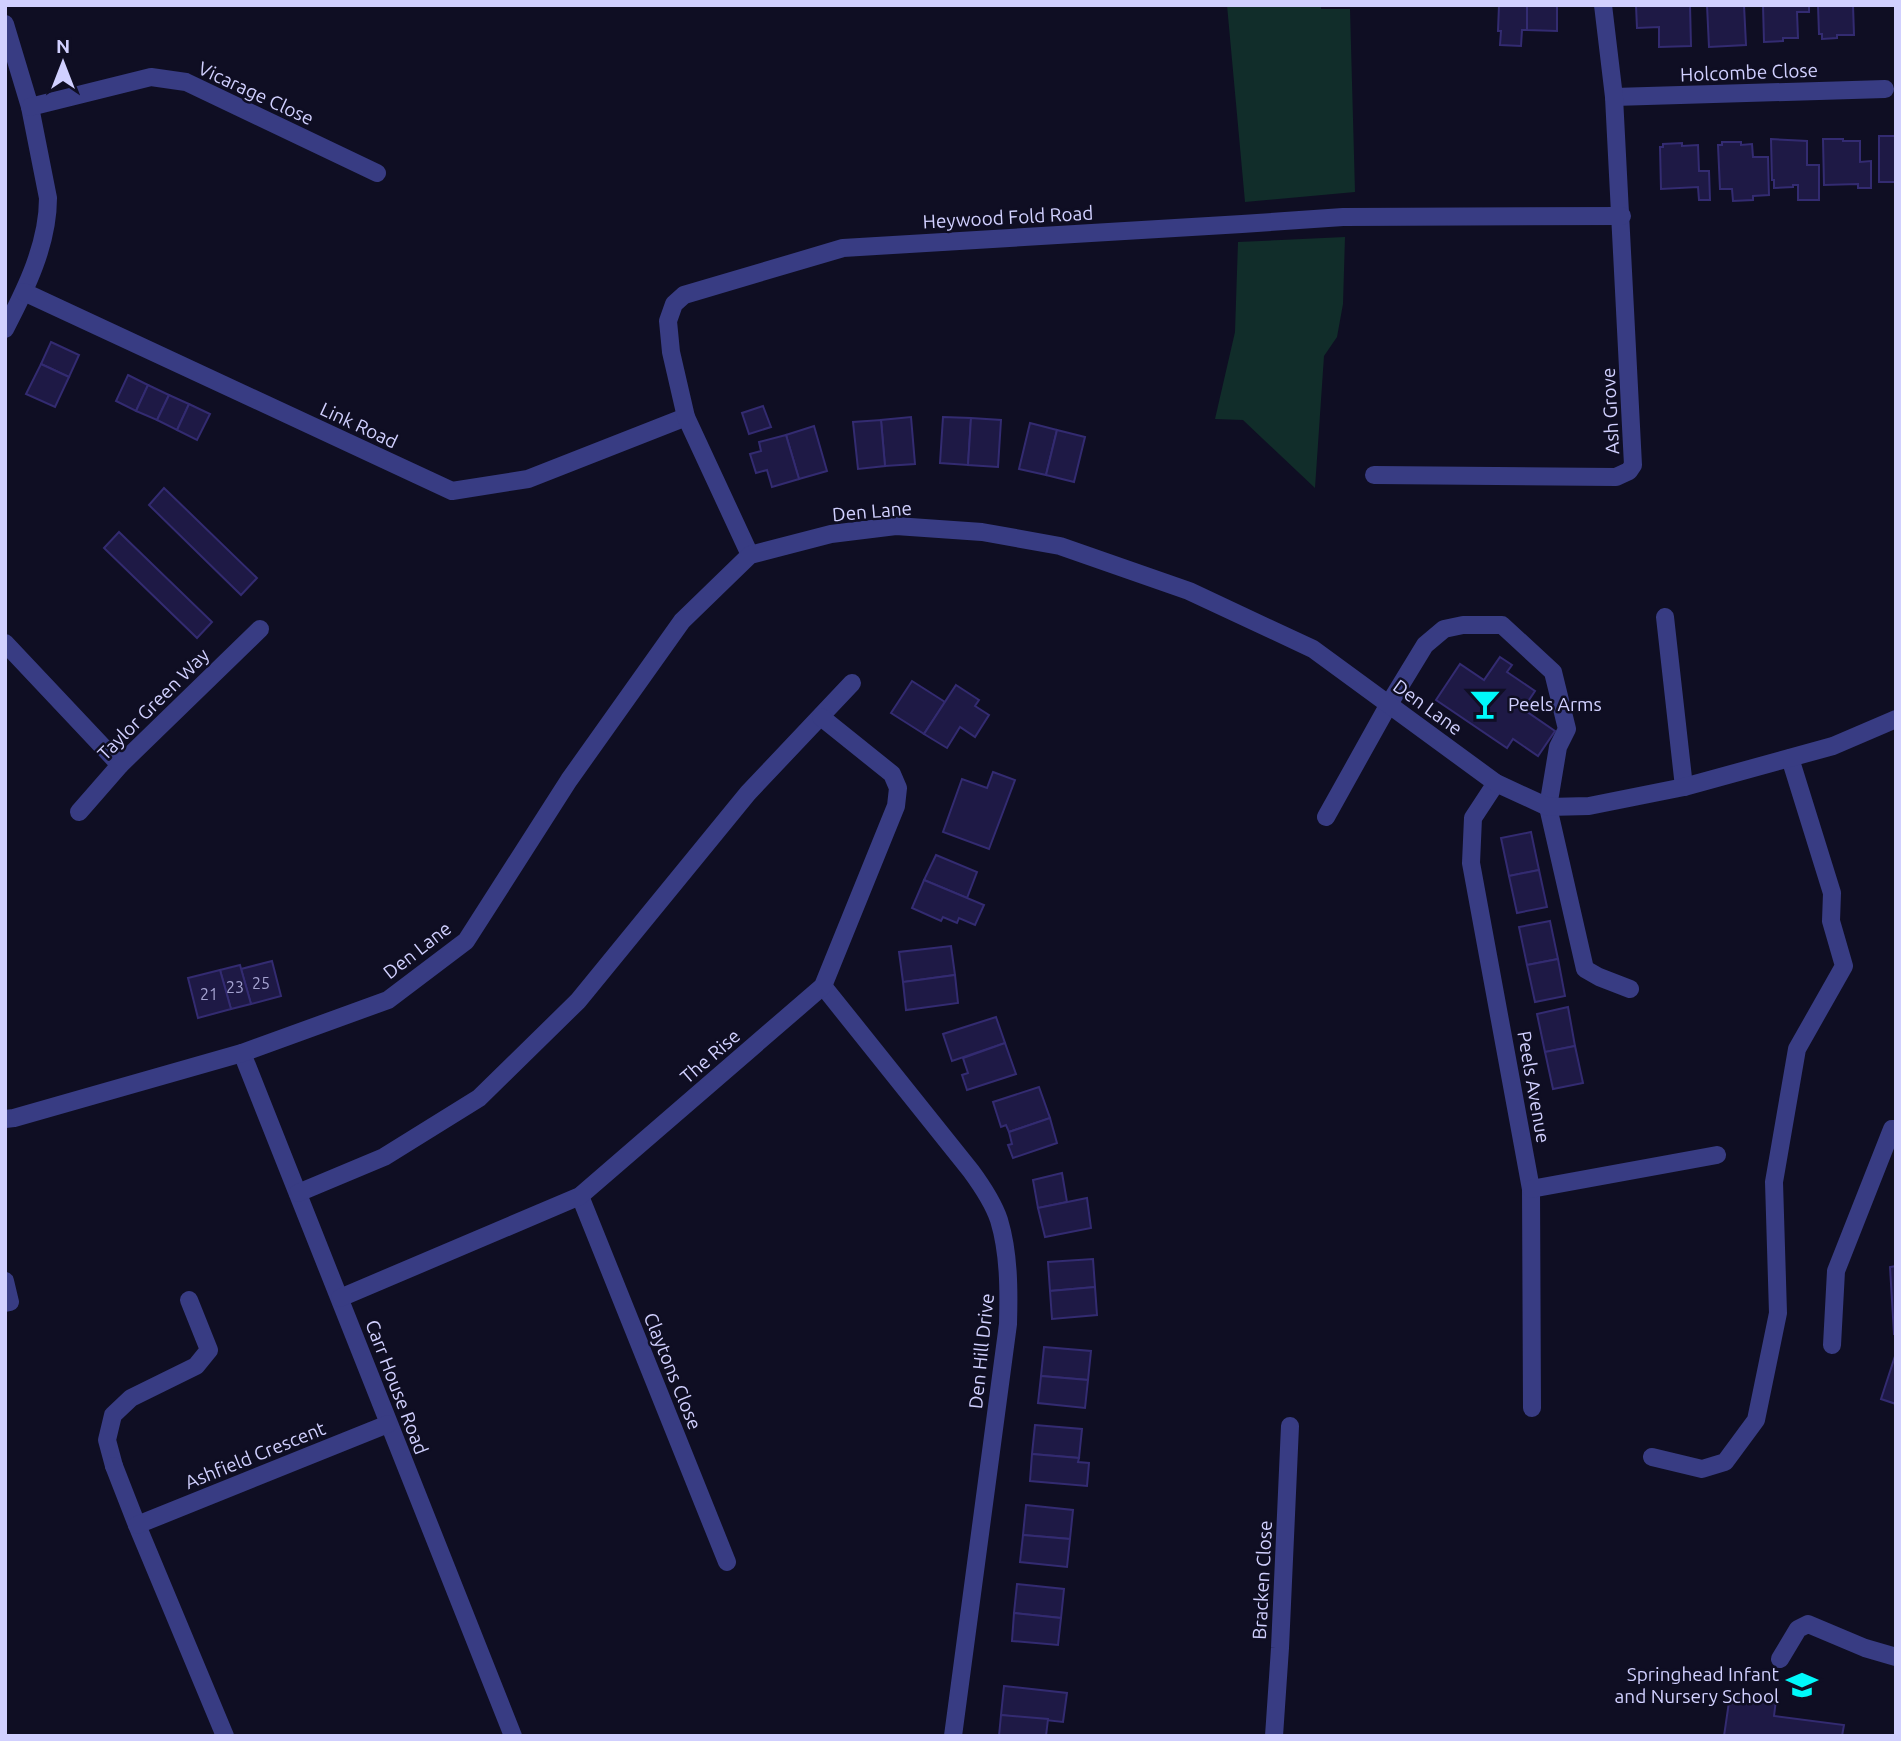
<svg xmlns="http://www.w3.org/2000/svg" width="1901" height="1741" viewBox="0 0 1901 1741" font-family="Ubuntu,sans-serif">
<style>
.green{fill:#112d2a}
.building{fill:#1e1945;stroke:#332b71;stroke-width:2}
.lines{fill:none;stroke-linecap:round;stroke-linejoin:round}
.lane{stroke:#383c83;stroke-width:18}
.street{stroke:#383c83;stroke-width:18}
.labels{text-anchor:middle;stroke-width:5;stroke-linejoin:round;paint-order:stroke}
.number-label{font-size:16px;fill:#a4a2d0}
.street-label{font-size:19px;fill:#d1d0ff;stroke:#0f0e23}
.poi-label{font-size:19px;fill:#d1d0ff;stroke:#0f0e23;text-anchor:start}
</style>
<rect width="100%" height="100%" fill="#0f0e23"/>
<!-- green -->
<g class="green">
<polygon points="1227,5 1321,5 1321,9 1350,9 1355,192 1245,202"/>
<polygon points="1345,237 1343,304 1337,337 1324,356 1315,488 1243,420 1215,419 1235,332 1238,242"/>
</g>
<!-- building -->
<g class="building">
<polygon points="1499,5 1527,5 1527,30 1522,30 1521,46 1500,45 1501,31 1498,31"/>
<polygon points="1527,5 1557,5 1557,31 1527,30"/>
<polygon points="1636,5 1690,5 1691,46 1659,47 1659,27 1637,28"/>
<polygon points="1707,5 1744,5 1746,45 1709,47"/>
<polygon points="1763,5 1809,5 1809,12 1797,12 1798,38 1783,38 1783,41 1764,42"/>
<polygon points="1818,5 1853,5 1854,35 1837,35 1837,38 1822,39 1822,34 1819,34"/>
<rect x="1879" y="136" width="17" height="46"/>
<polygon points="1771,139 1807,141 1807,165 1819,165 1819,200 1798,200 1798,185 1793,185 1793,187 1774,188 1774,180 1772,180"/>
<polygon points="1823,139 1843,139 1843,141 1860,141 1860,162 1871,161 1871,188 1858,188 1858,184 1824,185"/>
<polygon points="1722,142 1741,142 1741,145 1752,144 1753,157 1768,157 1769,195 1753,196 1753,200 1733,201 1732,189 1720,189 1718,145 1722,145"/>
<polygon points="1682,143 1682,146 1698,145 1699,171 1709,171 1710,200 1699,200 1698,187 1661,189 1660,147 1663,147 1663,144"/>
<polygon points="51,342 79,355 69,377 41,364"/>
<polygon points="41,364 69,377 55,407 26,394"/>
<polygon points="128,375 148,385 136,411 116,401"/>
<polygon points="148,385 169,395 157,420 136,411"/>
<polygon points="169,395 189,404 177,430 157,420"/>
<polygon points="189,404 210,414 197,440 177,430"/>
<polygon points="763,406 771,427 749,434 742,413"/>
<polygon points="911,417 915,464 885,466 881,420"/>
<polygon points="943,417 971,418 968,465 940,463"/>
<polygon points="971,418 1001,420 998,467 968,465"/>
<polygon points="881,420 885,466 858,469 853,422"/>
<polygon points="1030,423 1057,430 1046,475 1019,469"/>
<polygon points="814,426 827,471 799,479 786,435"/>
<polygon points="1057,430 1085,437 1074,482 1046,475"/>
<polygon points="786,435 799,479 772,487 767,470 756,473 750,454 761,451 759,442"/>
<polygon points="164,488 257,578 241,595 149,505"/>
<polygon points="119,532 212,622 197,638 104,548"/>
<polygon points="1500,657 1512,665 1507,672 1535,691 1523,709 1555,731 1538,756 1513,739 1507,748 1436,700 1460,664 1484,680"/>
<polygon points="912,681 945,702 924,734 891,713"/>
<polygon points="956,685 979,700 975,706 989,715 975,737 960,727 947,748 924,734"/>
<polygon points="993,772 1015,780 989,849 943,832 962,779 987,788"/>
<polygon points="1531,832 1539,870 1509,876 1501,838"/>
<polygon points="936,855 977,872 967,898 924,880"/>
<polygon points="1539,870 1547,907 1517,913 1509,876"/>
<polygon points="924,880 984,905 975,925 959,918 957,923 943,917 941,921 912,908"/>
<polygon points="1550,921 1558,959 1527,965 1519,927"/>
<polygon points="951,946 955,975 903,982 899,952"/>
<polygon points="1558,959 1565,996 1535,1002 1527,965"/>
<polygon points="272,961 281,996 251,1004 241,969"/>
<polygon points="240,965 251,1004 231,1009 220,970"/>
<polygon points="220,970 231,1009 198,1018 188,978"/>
<polygon points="955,975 958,1003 906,1010 903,982"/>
<polygon points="1568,1007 1575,1046 1545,1052 1537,1014"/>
<polygon points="996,1017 1005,1043 952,1061 943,1034"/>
<polygon points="1005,1043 1016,1074 967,1090 962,1075 968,1073 963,1058"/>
<polygon points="1575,1046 1583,1083 1553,1089 1545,1052"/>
<polygon points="1039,1087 1050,1118 1009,1132 1006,1125 1001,1127 993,1102"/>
<polygon points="1050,1118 1057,1143 1013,1158 1008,1145 1012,1144 1009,1132"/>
<polygon points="1062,1173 1067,1202 1038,1208 1033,1180"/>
<polygon points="1087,1198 1091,1228 1045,1237 1038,1208"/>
<polygon points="1093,1259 1095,1287 1050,1291 1048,1262"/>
<polygon points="1896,1266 1896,1334 1894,1334 1890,1267"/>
<polygon points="1095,1287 1097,1315 1052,1319 1050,1291"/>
<polygon points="1044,1347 1091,1351 1088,1380 1041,1376"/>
<polygon points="1896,1353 1896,1404 1881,1399"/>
<polygon points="1041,1376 1088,1380 1085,1408 1038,1403"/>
<polygon points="1035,1425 1082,1429 1079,1458 1032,1454"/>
<polygon points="1032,1454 1079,1458 1078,1462 1089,1463 1087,1486 1030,1481"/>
<polygon points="1026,1505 1073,1510 1070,1539 1023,1535"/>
<polygon points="1023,1535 1070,1539 1067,1567 1020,1562"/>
<polygon points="1017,1584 1064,1589 1061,1618 1014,1613"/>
<polygon points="1014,1613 1061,1618 1058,1645 1012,1641"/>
<polygon points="1004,1686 1067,1693 1063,1722 1001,1715"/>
<polygon points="1730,1695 1776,1700 1774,1716 1844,1725 1842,1736 1724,1736"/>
<polygon points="1001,1715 1048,1719 1046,1736 999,1736"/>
</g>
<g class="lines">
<!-- lane -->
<g class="lane">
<polyline points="1326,817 1389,704 1425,645 1444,629 1463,625 1502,625 1553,672 1567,729 1558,747 1548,807 1585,969 1599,977 1630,989"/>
<polyline points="5,1281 10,1302 5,1303"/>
<polyline points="1652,1457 1702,1469 1725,1462 1756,1420 1778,1313 1774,1182 1797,1049 1844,966 1831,921 1832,893 1790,758"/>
<polyline points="114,1466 107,1440 113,1415 131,1398 196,1366 209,1350 189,1300"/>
<polyline points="1780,1659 1798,1629 1808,1624 1865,1648 1896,1657"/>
</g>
<!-- street -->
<g class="street">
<path d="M 5,24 L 30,107 L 48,198 C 48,244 26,289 5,329"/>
<polyline points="1614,97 1885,89"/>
<polyline points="30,107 151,77 186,82 377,173"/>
<polyline points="24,292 452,491 528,479 686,417"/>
<polyline points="1374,475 1616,477 1629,471 1633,465 1614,97 1603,5"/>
<polyline points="750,555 686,417 671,352 668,321 674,304 684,295 843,248 1242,224 1343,217 1622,216"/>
<polyline points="1665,617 1684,787"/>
<polyline points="5,643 120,765"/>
<polyline points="1496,783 1473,818 1471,863 1531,1189 1532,1408"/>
<polyline points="79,812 120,765 260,629"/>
<path d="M 823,986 L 971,1171 C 982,1186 993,1202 999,1220 C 1009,1253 1009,1290 1008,1324 L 953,1736"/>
<polyline points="242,1053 513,1736"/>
<polyline points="5,1119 14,1118 242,1053 388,1000 466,941 569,780 682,621 750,555 831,534 896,526 982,532 1060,546 1189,591 1313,649 1496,783 1548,807 1589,806 1684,787 1833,746 1896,719"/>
<polyline points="1531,1189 1717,1155"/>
<polyline points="298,1193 384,1157 479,1098 578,1001 748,793 852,683"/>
<polyline points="580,1196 727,1562"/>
<polyline points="340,1298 580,1196 823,986 896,806 898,788 892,774 821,717"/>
<polyline points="1832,1345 1836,1271 1892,1129 1896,1129"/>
<polyline points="114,1466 137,1525 225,1736"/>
<polyline points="137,1525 388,1424"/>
<polyline points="1274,1736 1280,1648 1290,1426"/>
</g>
</g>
<!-- icons -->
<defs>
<symbol id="bar-bare" viewBox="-9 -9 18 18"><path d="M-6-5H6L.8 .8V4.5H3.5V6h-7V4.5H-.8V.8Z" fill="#00f9fb" stroke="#0f0e23" stroke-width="2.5" paint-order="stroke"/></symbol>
<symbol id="school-bare" viewBox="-9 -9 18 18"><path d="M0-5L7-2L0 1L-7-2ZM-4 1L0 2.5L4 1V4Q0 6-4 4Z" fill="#00f9fb" stroke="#0f0e23" stroke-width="2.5" paint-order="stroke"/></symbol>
</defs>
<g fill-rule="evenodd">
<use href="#bar-bare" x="1463" y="682" width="44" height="44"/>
<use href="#school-bare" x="1780" y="1663" width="44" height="44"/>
</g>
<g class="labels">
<!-- number labels -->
<g class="number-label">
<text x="261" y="989">25</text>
<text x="235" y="993">23</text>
<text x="209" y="1000">21</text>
</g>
<!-- street labels -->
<g class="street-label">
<text transform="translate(1749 72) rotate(-2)" y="7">Holcombe Close</text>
<text transform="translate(256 93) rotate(25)" y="7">Vicarage Close</text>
<text transform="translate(1008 217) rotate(-3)" y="7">Heywood Fold Road</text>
<text transform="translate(1610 411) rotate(-93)" y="7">Ash Grove</text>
<text transform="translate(359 425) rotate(25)" y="7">Link Road</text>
<text transform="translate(872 511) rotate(-5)" y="7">Den Lane</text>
<text transform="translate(153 704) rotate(-45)" y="7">Taylor Green Way</text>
<text transform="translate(1428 707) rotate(36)" y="7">Den Lane</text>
<text transform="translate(417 950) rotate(-38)" y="7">Den Lane</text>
<text transform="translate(710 1056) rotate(-41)" y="7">The Rise</text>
<text transform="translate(1534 1087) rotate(80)" y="7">Peels Avenue</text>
<text transform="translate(981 1351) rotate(-84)" y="7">Den Hill Drive</text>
<text transform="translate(673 1371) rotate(68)" y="7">Claytons Close</text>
<text transform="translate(397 1387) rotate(69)" y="7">Carr House Road</text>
<text transform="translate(255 1455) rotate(-22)" y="7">Ashfield Crescent</text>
<text transform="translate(1262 1580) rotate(-87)" y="7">Bracken Close</text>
</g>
<!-- poi labels -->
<g class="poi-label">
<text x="1508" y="711">Peels Arms</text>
<text x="1779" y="1681" text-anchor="end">Springhead Infant<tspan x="1779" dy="22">and Nursery School</tspan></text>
</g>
</g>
<!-- border -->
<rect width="1901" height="1741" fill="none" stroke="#d1d0ff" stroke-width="14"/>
<!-- north arrow -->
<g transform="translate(63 63)" stroke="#0f0e23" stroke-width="5" paint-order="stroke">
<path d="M0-5L12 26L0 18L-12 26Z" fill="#d1d0ff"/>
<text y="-10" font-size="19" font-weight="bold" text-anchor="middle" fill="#d1d0ff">N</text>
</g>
</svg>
